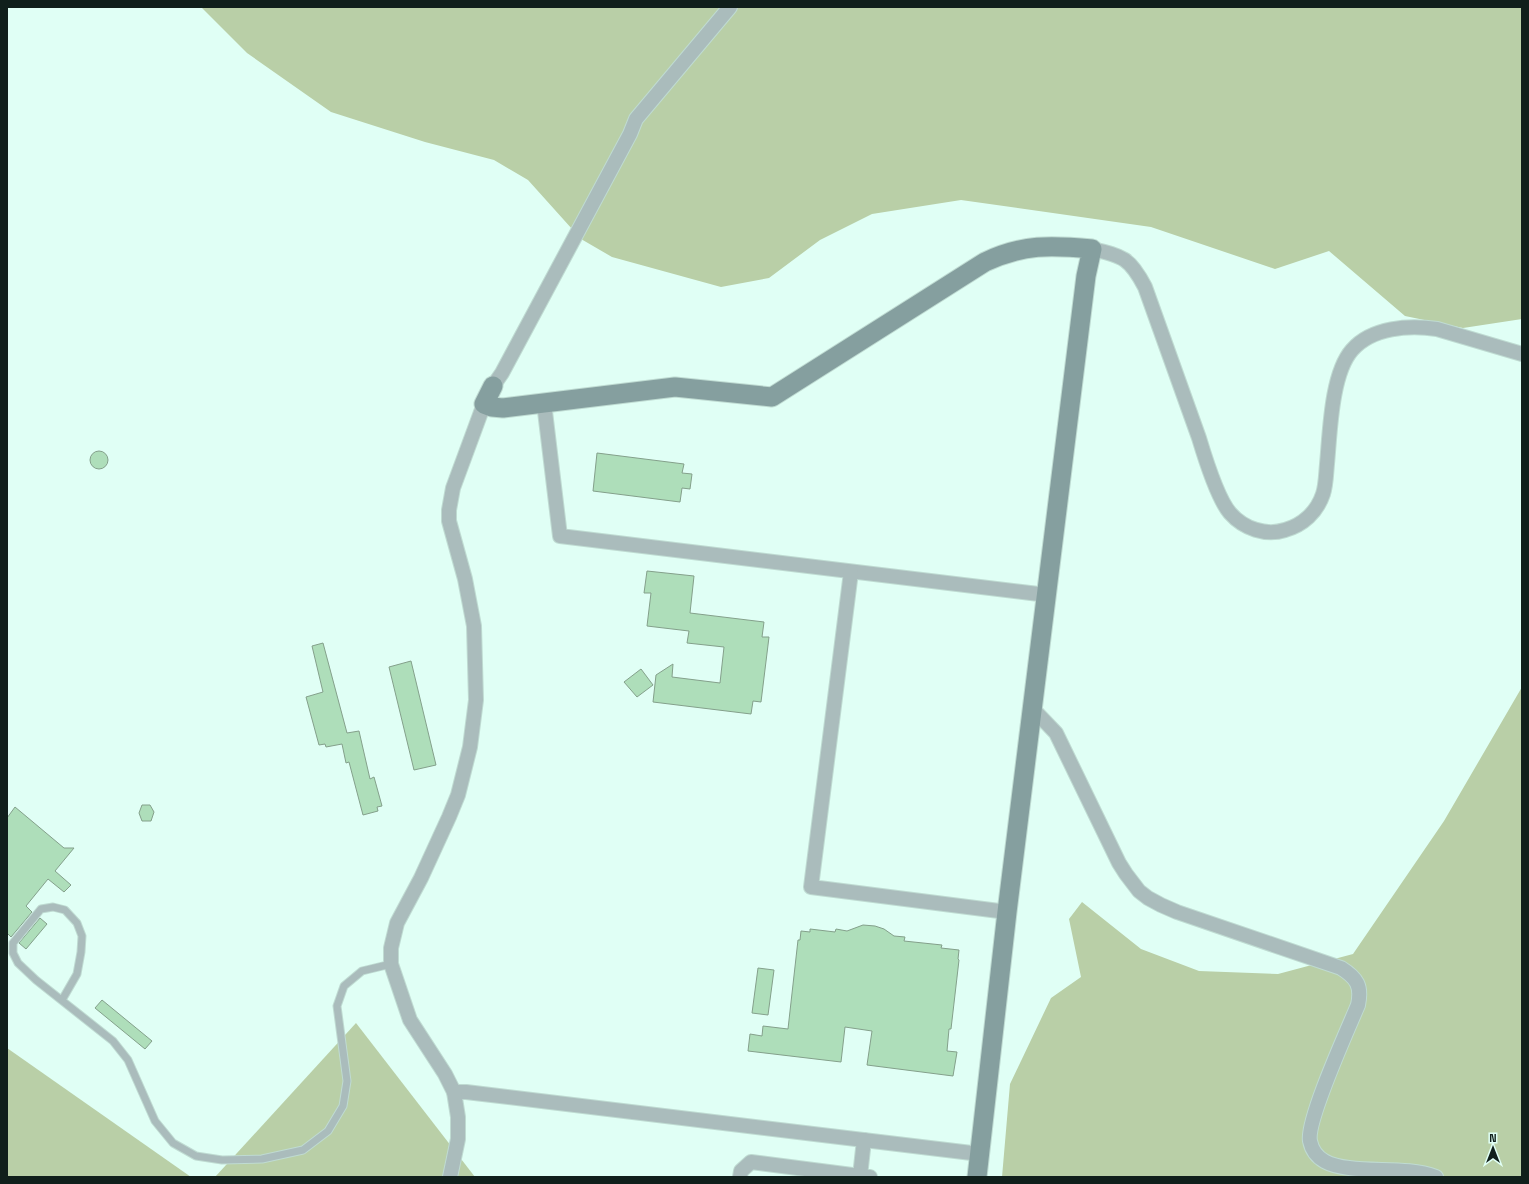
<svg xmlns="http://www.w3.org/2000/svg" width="1529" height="1184" viewBox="0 0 1529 1184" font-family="'Space Grotesk',sans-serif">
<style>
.green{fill:#b9cfa7}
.building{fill:#aedeba;stroke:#84a08b}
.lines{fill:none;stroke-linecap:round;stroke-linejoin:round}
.lane-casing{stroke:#bfdbd2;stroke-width:9}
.street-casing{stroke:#bfdbd2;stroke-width:16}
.secondary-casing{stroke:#bfdbd2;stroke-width:21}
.lane{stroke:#aabcbc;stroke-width:7}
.street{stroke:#aabcbc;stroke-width:14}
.secondary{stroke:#859f9f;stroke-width:19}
</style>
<rect width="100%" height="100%" fill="#e0fff5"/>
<!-- green -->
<g class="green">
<polygon points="201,7 1522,7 1522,319 1463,328 1405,316 1329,251 1275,269 1151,227 961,200 872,214 820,240 769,278 721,287 612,257 581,239 528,180 494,160 425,142 331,112 247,53"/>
<polygon points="1522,687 1522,1177 1002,1177 1010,1084 1051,998 1081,977 1069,919 1082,902 1141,949 1199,971 1278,974 1353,954 1444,821"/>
<polygon points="356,1023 475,1177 215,1177"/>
<polygon points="7,1048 191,1177 7,1177"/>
</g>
<!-- building -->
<g class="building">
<circle cx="99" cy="460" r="9"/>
<polygon points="597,453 684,464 682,473 692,474 690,489 682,488 680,502 593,491"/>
<polygon points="647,571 694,576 690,613 764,622 762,637 769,637 761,702 753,701 751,714 653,702 656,675 673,664 672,677 720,683 724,647 687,643 689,631 647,626 651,593 644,593"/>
<polygon points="323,643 347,733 359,731 370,779 374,777 382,806 377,807 378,811 363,815 349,762 346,763 342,744 326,747 325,744 319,745 306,697 323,692 312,646"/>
<polygon points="411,661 436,765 414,770 389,667"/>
<polygon points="641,669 653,685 637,697 624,682"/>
<polygon points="142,805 150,805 154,812 151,821 142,821 139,813"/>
<polygon points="15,807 64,848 74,848 55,871 71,885 64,892 48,879 26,906 32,912 11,937 7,933 7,818"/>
<polygon points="40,918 47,924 26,949 19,943"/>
<polygon points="863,925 875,926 884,929 894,936 905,937 904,941 942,945 941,948 959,950 958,959 959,960 951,1029 949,1029 947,1051 957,1052 953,1076 867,1065 872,1031 845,1027 841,1062 748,1051 750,1034 762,1036 763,1026 788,1029 798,940 800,940 801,931 810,932 810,929 835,932 836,929 847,931"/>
<polygon points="758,968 774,970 768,1015 752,1013"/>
<polygon points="102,1000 152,1041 145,1049 95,1008"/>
</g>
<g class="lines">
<defs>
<polyline id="lane" points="62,1000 77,974 81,952 82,936 77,923 65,910 53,907 41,909 13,943 13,953 18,963 36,980 113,1041 128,1060 155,1121 173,1143 196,1156 222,1160 262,1159 303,1150 328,1131 343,1106 347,1081 337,1006 344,986 362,971 391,964"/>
<g id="street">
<path d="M 1092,249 C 1123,256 1130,258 1145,287 C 1163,337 1181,388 1199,438 C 1205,458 1218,499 1230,513 C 1244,529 1266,536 1285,530 C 1303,525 1317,512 1323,494 C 1326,485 1326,474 1327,464 C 1330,433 1331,374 1352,350 C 1372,327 1409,325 1437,329 L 1522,354"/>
<polyline points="493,386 502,373 630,134 636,119 730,7"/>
<polyline points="544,403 560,536 1047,595"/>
<polyline points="851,572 811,887 1007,912"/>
<path d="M 1032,708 L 1056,733 L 1119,863 L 1126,874 L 1139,891 L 1148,898 L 1161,905 L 1177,912 L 1341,968 C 1357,978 1362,986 1358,1005 C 1348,1029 1306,1121 1310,1141 C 1314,1161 1332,1166 1349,1168 C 1378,1172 1408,1167 1436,1177"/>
<polyline points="454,1092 466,1092 980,1154"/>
<polyline points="864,1140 860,1176 870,1177"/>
<polyline points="450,1177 458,1139 458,1117 454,1092 445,1074 410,1020 391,964 391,948 397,923 421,878 449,817 458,795 470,747 476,700 474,626 465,579 449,521 449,510 453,488 484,404"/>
<polyline points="740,1177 741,1171 751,1162 860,1176"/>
</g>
<path id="secondary" d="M 493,386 L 484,404 L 492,407 L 503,408 L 675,387 L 772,397 L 985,262 C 1023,244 1051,245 1092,249 L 1086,276 L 1007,912 L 977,1177"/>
</defs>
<!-- lane casing -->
<use href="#lane" class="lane-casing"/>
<!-- street casing -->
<use href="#street" class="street-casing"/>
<!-- secondary casing -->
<use href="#secondary" class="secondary-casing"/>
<!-- lane -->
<use href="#lane" class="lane"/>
<!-- street -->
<use href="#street" class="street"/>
<!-- secondary -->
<use href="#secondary" class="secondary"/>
</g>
<!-- border -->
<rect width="1529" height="1184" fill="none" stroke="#101f1b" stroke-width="16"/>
<!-- north arrow -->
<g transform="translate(1493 1148)" stroke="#e0fff5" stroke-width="3" paint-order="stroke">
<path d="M0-3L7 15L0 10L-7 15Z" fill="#101f1b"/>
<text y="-6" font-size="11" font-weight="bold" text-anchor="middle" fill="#101f1b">N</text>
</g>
</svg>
